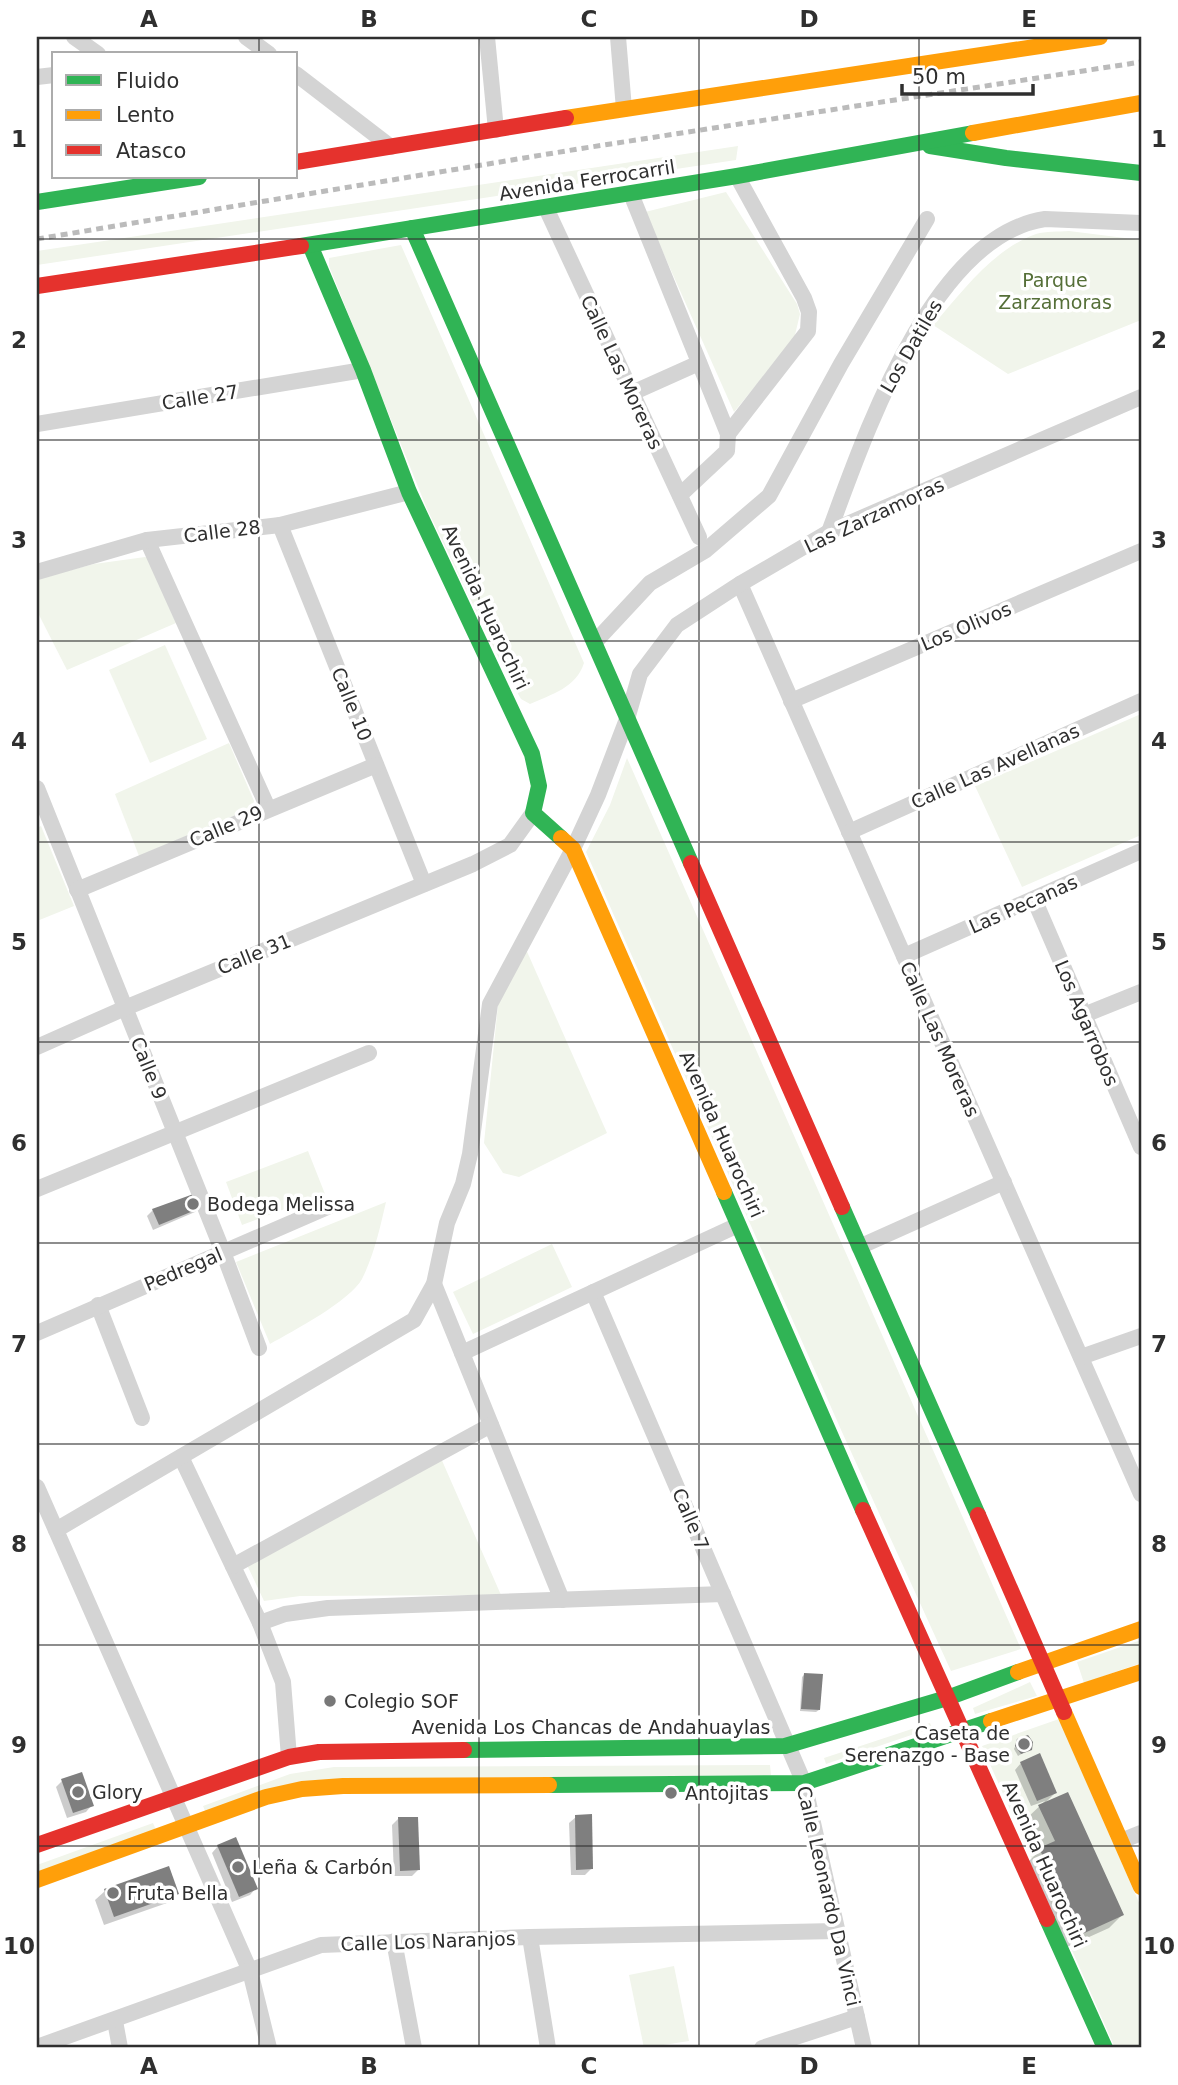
<svg xmlns="http://www.w3.org/2000/svg" width="1178" height="2085" viewBox="0 0 1178 2085" font-family="'DejaVu Sans',sans-serif">
<style>
.green{fill:#f1f5eb}
.shadow{fill:#0003}
.building{fill:#7f7f7f}
.lines{fill:none;stroke-linecap:round;stroke-linejoin:round}
.street{stroke:#d4d4d4;stroke-width:16}
.fast{stroke:#30b455;stroke-width:16}
.slow{stroke:#ff9f0a;stroke-width:16}
.jam{stroke:#e5322d;stroke-width:16}
.rail{stroke:#bbb;stroke-width:5;stroke-dasharray:7 5;stroke-linecap:butt}
.grid{fill:none;stroke:#2f2f2f;stroke-width:2;stroke-opacity:0.55}
.poi-dot{fill:#787878;stroke:#fff;stroke-width:2.5}
.labels{text-anchor:middle;stroke-width:7;stroke-linejoin:round;paint-order:stroke}
.street-label{font-size:19px;fill:#2f2f2f;stroke:#fff}
.park-label{font-size:19px;fill:#556f38;stroke:#fff}
.poi-label{font-size:19px;fill:#2f2f2f;stroke:#fff;text-anchor:start}
.neatline{fill:none;stroke:#2f2f2f;stroke-width:2.5}
.grid-label{font-size:23px;text-anchor:middle;font-weight:bold;fill:#2f2f2f}
</style>
<rect width="100%" height="100%" fill="#fff"/>
<!-- green -->
<g class="green">
<polygon points="738,146 736,160 37,265 37,251"/>
<polygon points="726,192 797,304 800,314 794,339 734,412 645,212"/>
<path d="M 1069,231 L 1141,240 L 1141,320 L 1008,374 L 933,325 C 963,291 992,250 1036,234 C 1046,231 1058,232 1069,231 Z"/>
<path d="M 401,245 L 584,663 C 576,688 552,694 530,704 L 521,699 L 504,669 L 427,509 L 329,266 L 329,258 Z"/>
<polygon points="145,557 148,558 176,623 67,670 37,611 37,579 94,564"/>
<polygon points="165,645 207,739 150,763 109,670"/>
<polygon points="1141,714 1141,835 1022,887 975,786"/>
<polygon points="229,743 254,801 252,808 139,856 115,794"/>
<polygon points="627,758 1021,1649 951,1671 842,1432 586,852 610,805"/>
<polygon points="41,826 74,906 37,921 37,828"/>
<polygon points="525,947 607,1133 519,1177 503,1173 484,1143 498,1005"/>
<polygon points="308,1151 325,1194 242,1225 226,1182"/>
<path d="M 386,1202 C 380,1228 374,1255 362,1279 C 350,1301 293,1331 270,1344 L 236,1262 Z"/>
<polygon points="552,1244 572,1287 473,1334 453,1292"/>
<polygon points="440,1456 501,1595 300,1596 264,1601 247,1565"/>
<polygon points="1141,1640 1141,1663 1084,1683 1077,1662"/>
<polygon points="1030,1682 1037,1696 975,1714 973,1708"/>
<polygon points="1059,1719 1141,1907 1141,2048 1115,2048 982,1746"/>
<polygon points="930,1723 932,1728 826,1764 824,1758"/>
<polygon points="770,1765 771,1775 315,1780 206,1813 203,1806 290,1774 334,1767"/>
<polygon points="153,1823 156,1830 37,1873 37,1865"/>
<polygon points="674,1966 689,2041 644,2048 629,1975"/>
</g>
<!-- shadow -->
<g class="shadow">
<polygon points="201,1206 195,1212 153,1230 147,1216 153,1210"/>
<polygon points="805,1674 819,1710 816,1712 800,1711 802,1677"/>
<polygon points="1018,1740 1030,1749 1018,1756 1014,1749"/>
<polygon points="1021,1763 1055,1793 1044,1804 1122,1915 1109,1928 1067,1947 1027,1863 1040,1850 1026,1819 1045,1801 1031,1806 1015,1770"/>
<polygon points="62,1781 92,1805 86,1812 67,1818 56,1787"/>
<polygon points="576,1817 592,1868 585,1875 571,1875 569,1823"/>
<polygon points="398,1819 419,1869 412,1876 394,1876 392,1825"/>
<polygon points="218,1846 256,1888 250,1895 232,1902 212,1853"/>
<polygon points="105,1891 177,1893 167,1903 104,1925 95,1900"/>
</g>
<!-- building -->
<g class="building">
<polygon points="199,1192 203,1207 159,1225 152,1209"/>
<polygon points="804,1673 823,1674 820,1710 801,1709"/>
<polygon points="1028,1735 1033,1742 1032,1750 1021,1754 1015,1746 1017,1739"/>
<polygon points="1040,1753 1057,1793 1037,1801 1020,1762"/>
<polygon points="82,1772 94,1806 73,1813 61,1779"/>
<polygon points="1068,1792 1124,1915 1080,1935 1039,1848 1055,1841 1038,1805"/>
<polygon points="592,1814 593,1869 576,1870 575,1815"/>
<polygon points="398,1817 418,1817 420,1870 400,1871"/>
<polygon points="236,1837 258,1889 239,1897 217,1845"/>
<polygon points="169,1866 179,1894 114,1917 104,1889"/>
</g>
<g class="lines">
<!-- street -->
<g class="street">
<polyline points="74,37 98,54"/>
<polyline points="246,37 269,54"/>
<polyline points="487,37 496,130"/>
<polyline points="618,37 624,109"/>
<polyline points="296,74 391,147"/>
<polyline points="37,77 54,75"/>
<polyline points="631,194 728,434 808,331 809,312 804,298 737,176"/>
<polyline points="546,208 699,537"/>
<polyline points="632,393 699,363"/>
<polyline points="37,424 363,370"/>
<polyline points="680,495 727,451 728,434"/>
<polyline points="280,525 424,884"/>
<path d="M 829,532 C 864,438 931,236 1045,219 L 1141,223"/>
<polyline points="147,540 268,808"/>
<polyline points="37,572 147,540 280,525 409,492"/>
<polyline points="740,584 1141,1494"/>
<polyline points="595,642 650,583 706,550 769,496 841,364 927,219"/>
<polyline points="791,701 1141,551"/>
<polyline points="37,788 223,1252 259,1348"/>
<polyline points="849,832 1141,701"/>
<polyline points="77,890 376,765"/>
<polyline points="1034,899 1141,1147"/>
<polyline points="904,956 1141,851"/>
<polyline points="1084,1015 1141,992"/>
<polyline points="37,1047 125,1008 473,864 510,845 533,813"/>
<polyline points="37,1189 369,1053"/>
<polyline points="859,1247 1004,1182"/>
<polyline points="434,1284 562,1600"/>
<polyline points="593,1292 804,1783 864,2048"/>
<polyline points="98,1305 142,1418"/>
<polyline points="37,1333 330,1206"/>
<polyline points="462,1353 738,1225"/>
<polyline points="1081,1357 1141,1336"/>
<polyline points="181,1457 260,1623 283,1682 289,1757"/>
<polyline points="37,1487 250,1971 269,2048"/>
<polyline points="56,1530 414,1320 434,1284 447,1223 463,1184 470,1154 490,1004 573,849 598,795 627,719 640,674 677,625 740,584 829,532 1141,397"/>
<polyline points="233,1566 491,1425"/>
<polyline points="260,1623 285,1614 328,1608 723,1594"/>
<polyline points="1121,1841 1141,1833"/>
<polyline points="530,1937 548,2048"/>
<polyline points="394,1941 414,2048"/>
<polyline points="115,2021 120,2048"/>
<polyline points="37,2047 321,1945 530,1937 837,1931"/>
<polyline points="762,2048 857,2017"/>
</g>
<!-- fast -->
<g class="fast">
<polyline points="930,146 1006,158 1141,173"/>
<polyline points="37,202 199,177"/>
<polyline points="412,228 691,863"/>
<polyline points="310,245 363,370 409,492 532,754 539,786 533,813 561,838"/>
<polyline points="301,246 737,176 973,133"/>
<polyline points="724,1192 863,1510"/>
<polyline points="842,1207 978,1515"/>
<polyline points="464,1750 785,1746 947,1698 1018,1672"/>
<polyline points="549,1785 804,1783 991,1721"/>
<polyline points="1047,1919 1105,2048"/>
</g>
<!-- slow -->
<g class="slow">
<polyline points="566,118 1100,37"/>
<polyline points="973,133 1141,103"/>
<polyline points="561,838 573,849 724,1192"/>
<polyline points="1018,1672 1141,1629"/>
<polyline points="1064,1712 1141,1887"/>
<polyline points="991,1721 1141,1672"/>
<polyline points="37,1880 266,1797 302,1789 343,1786 549,1785"/>
</g>
<!-- jam -->
<g class="jam">
<polyline points="296,162 566,118"/>
<polyline points="37,286 301,246"/>
<polyline points="691,863 842,1207"/>
<polyline points="863,1510 1047,1919"/>
<polyline points="978,1515 1064,1712"/>
<polyline points="37,1845 289,1757 319,1752 464,1750"/>
</g>
<!-- rail -->
<polyline class="rail" points="37,239 578,149 1141,62"/>
</g>
<!-- grid -->
<path class="grid" d="M 259,37 L 259,54M 479,37 L 479,2048M 699,37 L 699,2048M 919,37 L 919,2048M 259,177 L 259,2048M 37,239 L 1141,239M 37,440 L 1141,440M 37,641 L 1141,641M 37,842 L 1141,842M 37,1042 L 1141,1042M 37,1243 L 1141,1243M 37,1444 L 1141,1444M 37,1645 L 1141,1645M 37,1846 L 1141,1846"/>
<!-- markers -->
<g class="poi-dot">
<circle cx="193" cy="1204" r="7"/>
<circle cx="330" cy="1701" r="7"/>
<circle cx="1024" cy="1744" r="7"/>
<circle cx="78" cy="1792" r="7"/>
<circle cx="671" cy="1793" r="7"/>
<circle cx="238" cy="1867" r="7"/>
<circle cx="113" cy="1893" r="7"/>
</g>
<g class="labels">
<!-- street labels -->
<g class="street-label">
<text transform="translate(587 180) rotate(-9)" y="7">Avenida Ferrocarril</text>
<text transform="translate(911 346) rotate(-60)" y="7">Los Datiles</text>
<text transform="translate(622 372) rotate(65)" y="7">Calle Las Moreras</text>
<text transform="translate(200 397) rotate(-9)" y="7">Calle 27</text>
<text transform="translate(874 515) rotate(-25)" y="7">Las Zarzamoras</text>
<text transform="translate(222 531) rotate(-7)" y="7">Calle 28</text>
<text transform="translate(486 607) rotate(65)" y="7">Avenida Huarochiri</text>
<text transform="translate(966 626) rotate(-23)" y="7">Los Olivos</text>
<text transform="translate(352 704) rotate(68)" y="7">Calle 10</text>
<text transform="translate(995 766) rotate(-24)" y="7">Calle Las Avellanas</text>
<text transform="translate(226 826) rotate(-23)" y="7">Calle 29</text>
<text transform="translate(1023 904) rotate(-24)" y="7">Las Pecanas</text>
<text transform="translate(254 954) rotate(-22)" y="7">Calle 31</text>
<text transform="translate(1087 1023) rotate(67)" y="7">Los Agarrobos</text>
<text transform="translate(940 1039) rotate(66)" y="7">Calle Las Moreras</text>
<text transform="translate(149 1068) rotate(68)" y="7">Calle 9</text>
<text transform="translate(722 1134) rotate(66)" y="7">Avenida Huarochiri</text>
<text transform="translate(183 1269) rotate(-23)" y="7">Pedregal</text>
<text transform="translate(691 1519) rotate(67)" y="7">Calle 7</text>
<text x="591" y="1734">Avenida Los Chancas de Andahuaylas</text>
<text transform="translate(1045 1864) rotate(66)" y="7">Avenida Huarochiri</text>
<text transform="translate(829 1896) rotate(77)" y="7">Calle Leonardo Da Vinci</text>
<text transform="translate(428 1941) rotate(-2)" y="7">Calle Los Naranjos</text>
</g>
<!-- park labels -->
<g class="park-label">
<text x="1055" y="287">Parque<tspan x="1055" dy="22">Zarzamoras</tspan></text>
</g>
<!-- poi labels -->
<g class="poi-label">
<text x="207" y="1211">Bodega Melissa</text>
<text x="344" y="1708">Colegio SOF</text>
<text x="1010" y="1740" text-anchor="end">Caseta de<tspan x="1010" dy="22">Serenazgo - Base</tspan></text>
<text x="92" y="1799">Glory</text>
<text x="685" y="1800">Antojitas</text>
<text x="252" y="1874">Leña &amp; Carbón</text>
<text x="127" y="1900">Fruta Bella</text>
</g>
</g>
<!-- border -->
<rect width="1178" height="2085" fill="none" stroke="#ffffff" stroke-width="77"/>
<!-- legend -->
<rect x="52" y="52" width="245" height="126" fill="#ffffff" stroke="#acacac" stroke-width="2"/>
<rect x="66" y="75" width="35" height="10" fill="#30b455" stroke="#acacac" stroke-width="2"/>
<text x="116" y="88" font-size="21" fill="#2f2f2f">Fluido</text>
<rect x="66" y="110" width="35" height="10" fill="#ff9f0a" stroke="#acacac" stroke-width="2"/>
<text x="116" y="122" font-size="21" fill="#2f2f2f">Lento</text>
<rect x="66" y="145" width="35" height="10" fill="#e5322d" stroke="#acacac" stroke-width="2"/>
<text x="116" y="158" font-size="21" fill="#2f2f2f">Atasco</text>
<!-- scale -->
<path d="M902 84v10h131v-10" fill="none" stroke="#2f2f2f" stroke-width="3.5"/>
<text x="912" y="84" font-size="21" fill="#2f2f2f" stroke="#ffffff" stroke-width="5" paint-order="stroke">50 m</text>
<rect x="38" y="38" width="1102" height="2008" class="neatline"/>
<g class="grid-label">
<text x="149" y="27">A</text>
<text x="369" y="27">B</text>
<text x="589" y="27">C</text>
<text x="809" y="27">D</text>
<text x="1029" y="27">E</text>
<text x="19" y="147">1</text>
<text x="1159" y="147">1</text>
<text x="19" y="348">2</text>
<text x="1159" y="348">2</text>
<text x="19" y="548">3</text>
<text x="1159" y="548">3</text>
<text x="19" y="749">4</text>
<text x="1159" y="749">4</text>
<text x="19" y="950">5</text>
<text x="1159" y="950">5</text>
<text x="19" y="1151">6</text>
<text x="1159" y="1151">6</text>
<text x="19" y="1352">7</text>
<text x="1159" y="1352">7</text>
<text x="19" y="1552">8</text>
<text x="1159" y="1552">8</text>
<text x="19" y="1753">9</text>
<text x="1159" y="1753">9</text>
<text x="19" y="1954">10</text>
<text x="1159" y="1954">10</text>
<text x="149" y="2074">A</text>
<text x="369" y="2074">B</text>
<text x="589" y="2074">C</text>
<text x="809" y="2074">D</text>
<text x="1029" y="2074">E</text>
</g>
</svg>
